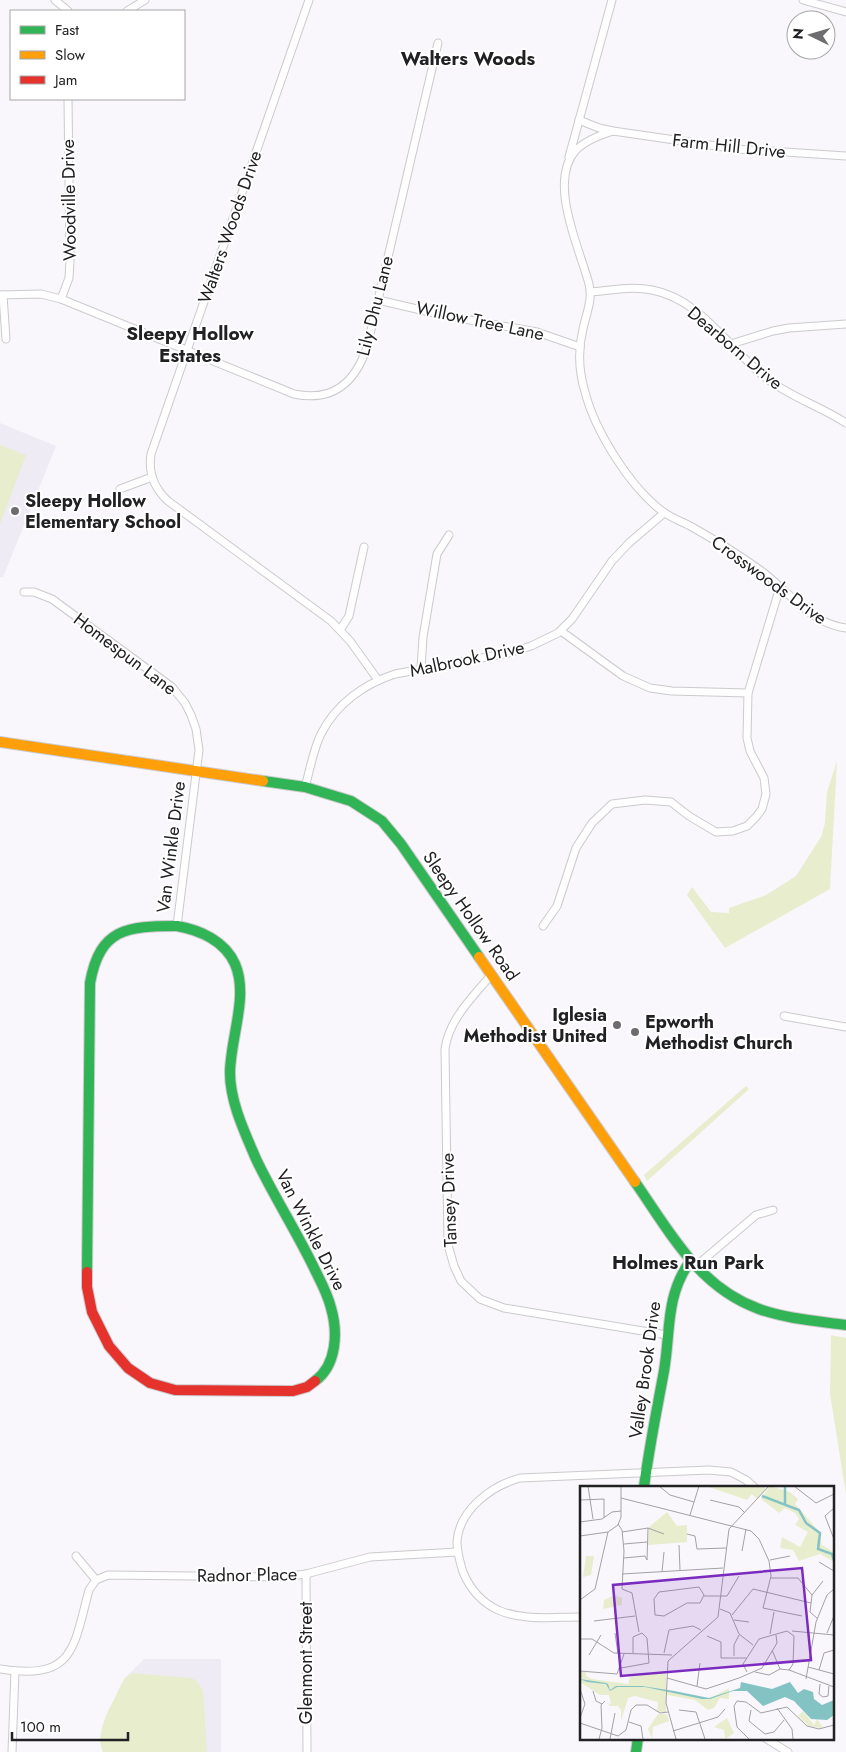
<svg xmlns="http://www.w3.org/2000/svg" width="846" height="1752" viewBox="0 0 846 1752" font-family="Jost,sans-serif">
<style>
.built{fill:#eeebf5}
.green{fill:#e8edce}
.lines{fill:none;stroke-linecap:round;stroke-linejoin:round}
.street-casing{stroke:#cbcacd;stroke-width:9}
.fast-casing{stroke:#cbcacd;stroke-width:12}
.slow-casing{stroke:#cbcacd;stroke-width:12}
.jam-casing{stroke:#cbcacd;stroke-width:12}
.street{stroke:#fefefe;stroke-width:7}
.fast{stroke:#30b455;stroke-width:10}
.slow{stroke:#ff9f0a;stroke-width:10}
.jam{stroke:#e5322d;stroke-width:10}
.poi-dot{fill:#6d6c6f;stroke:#fff;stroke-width:2}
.labels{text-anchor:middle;stroke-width:4;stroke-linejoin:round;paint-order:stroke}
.street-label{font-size:18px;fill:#212123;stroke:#fff}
.poi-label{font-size:18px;font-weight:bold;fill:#212123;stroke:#fff;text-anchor:start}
.neighbourhood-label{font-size:19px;font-weight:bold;fill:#212123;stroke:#fff}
.inset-river{fill:none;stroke:#84c3c4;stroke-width:2.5}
.inset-road{fill:none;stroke:#a3a1a5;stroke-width:1}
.view{fill:#7b2cbf;fill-opacity:0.15;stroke:#7b2cbf;stroke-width:2.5}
.inset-edge{fill:none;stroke:#212123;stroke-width:2.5}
</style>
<rect width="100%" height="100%" fill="#f9f7fb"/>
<!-- built -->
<g class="built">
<polygon points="0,423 56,446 3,577 0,577"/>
<polygon points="144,1659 221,1659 221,1752 103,1752 100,1742 103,1725 122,1683 126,1677"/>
</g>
<!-- green -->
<g class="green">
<polygon points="0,445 26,455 0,524"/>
<polygon points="837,761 830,889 725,948 687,895 692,887 711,912 729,913 729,908 766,895 796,876 821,837 825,823 827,792"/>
<polygon points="746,1086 749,1089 647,1181 644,1175"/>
<polygon points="831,1335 846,1338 846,1494 830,1394"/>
<path d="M 133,1673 L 191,1678 L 197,1681 L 203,1691 L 207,1752 L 103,1752 C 94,1729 113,1704 122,1683 L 126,1677 Z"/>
</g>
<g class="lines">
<defs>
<g id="street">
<polyline points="55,0 68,11"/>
<path d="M 309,0 L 151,454 C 148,473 155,489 168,501 L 331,621 L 350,641 L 378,680"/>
<polyline points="803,0 846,12"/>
<polyline points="127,11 145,0"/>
<polyline points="579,120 599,128 613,131 737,149 846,156"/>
<path d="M 613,131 C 600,135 586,140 576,150 C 547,182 580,249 589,284 C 593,300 586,314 583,329 C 578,349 579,372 585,392 C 595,431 630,487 662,511 C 671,518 683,522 692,527 C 715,540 738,554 760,570 C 787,589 810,624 846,628"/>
<polyline points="569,157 612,0"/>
<path d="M 591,292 C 611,290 632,286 652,290 C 701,299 729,349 766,378 C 790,397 820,406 846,423"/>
<path d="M 0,295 L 41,294 L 61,299 L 294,394 C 333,402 355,383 367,347 L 438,43"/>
<polyline points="3,295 6,339"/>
<polyline points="61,299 69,278 70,261 68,99"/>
<polyline points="378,300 447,316 537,332 580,347"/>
<polyline points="731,344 773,331 789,328 846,324"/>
<polyline points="120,489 152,477"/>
<polyline points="24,592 34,592 52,599 172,687 185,703 191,715 196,729 199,750 177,926"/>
<polyline points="340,630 349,616 364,547"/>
<polyline points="561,631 623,676 650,688 672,691 748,693"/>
<polyline points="421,669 423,637 437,554 449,535"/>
<path d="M 305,787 C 310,770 313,750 321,734 C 336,704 364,684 395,674 L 509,653 L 531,646 L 558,633 L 572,619 L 612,561 L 629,543 L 664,513"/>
<polyline points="543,926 557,906 576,848 592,823 612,804 645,800 671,802 689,816 716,832 733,831 747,826 756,817 762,809 766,794 764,778 750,751 747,738 748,693 780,587"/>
<path d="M 491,975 C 473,997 449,1019 445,1049 L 448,1245 L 454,1266 L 461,1281 L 480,1299 L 504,1308 L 667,1335"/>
<polyline points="784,1016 846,1027"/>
<polyline points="695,1267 756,1215 773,1210"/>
<polyline points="76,1556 96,1580"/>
<polyline points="306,1574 307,1752"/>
<path d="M 581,1617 C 554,1617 523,1621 498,1610 C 481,1602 470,1589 463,1572 C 460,1562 457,1553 457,1542 C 459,1510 491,1486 520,1478 L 709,1470 L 731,1472 L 746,1480 L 754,1487"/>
<path d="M 0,1669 C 74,1680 73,1650 89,1590 L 96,1580 L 108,1575 L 283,1577 L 306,1574 L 370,1557 L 457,1552"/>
<polyline points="765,1738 788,1752"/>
<polyline points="12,1752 15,1671"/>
</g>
<g id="fast">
<polyline points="263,781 305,787 351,801 382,821 401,844 479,957"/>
<path d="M 177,926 C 200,930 225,941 235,964 C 249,996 230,1039 230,1073 C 230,1102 245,1133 256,1159 C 274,1197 297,1232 315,1270 C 321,1282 328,1295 331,1308 C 338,1332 337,1365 315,1381"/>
<path d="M 635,1182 C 670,1232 698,1287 759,1309 C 787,1319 817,1321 846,1325"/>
<path d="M 87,1272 L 90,983 C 100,928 127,926 177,926"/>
<path d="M 644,1487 C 649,1448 657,1409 664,1371 C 671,1329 665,1298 690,1261"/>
<polyline points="636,1752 638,1738"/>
</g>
<g id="slow">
<polyline points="0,742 263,781"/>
<polyline points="479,957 635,1182"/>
</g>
<polyline id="jam" points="87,1272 87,1287 92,1312 109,1346 128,1368 150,1383 175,1390 293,1391 307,1387 315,1381"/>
</defs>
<!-- street casing -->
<use href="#street" class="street-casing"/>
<!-- fast casing -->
<use href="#fast" class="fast-casing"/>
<!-- slow casing -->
<use href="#slow" class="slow-casing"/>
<!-- jam casing -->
<use href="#jam" class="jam-casing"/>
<!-- street -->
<use href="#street" class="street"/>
<!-- fast -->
<use href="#fast" class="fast"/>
<!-- slow -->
<use href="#slow" class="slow"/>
<!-- jam -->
<use href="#jam" class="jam"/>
</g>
<!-- markers -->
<g class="poi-dot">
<circle cx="15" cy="511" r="5"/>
<circle cx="617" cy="1025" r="5"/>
<circle cx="635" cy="1032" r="5"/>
</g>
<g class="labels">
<!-- street labels -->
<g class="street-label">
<text transform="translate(729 146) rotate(6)" y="6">Farm Hill Drive</text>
<text transform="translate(69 200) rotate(-91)" y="6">Woodville Drive</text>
<text transform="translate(230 227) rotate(-71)" y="6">Walters Woods Drive</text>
<text transform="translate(375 306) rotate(-76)" y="6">Lily Dhu Lane</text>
<text transform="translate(480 321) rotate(12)" y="6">Willow Tree Lane</text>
<text transform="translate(735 348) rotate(40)" y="6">Dearborn Drive</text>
<text transform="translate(769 580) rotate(36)" y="6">Crosswoods Drive</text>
<text transform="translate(125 654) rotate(37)" y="6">Homespun Lane</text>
<text transform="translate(467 659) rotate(-12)" y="6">Malbrook Drive</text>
<text transform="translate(171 847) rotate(-83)" y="6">Van Winkle Drive</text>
<text transform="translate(471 916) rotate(55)" y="6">Sleepy Hollow Road</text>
<text transform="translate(449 1200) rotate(-92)" y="6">Tansey Drive</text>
<text transform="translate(311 1230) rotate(63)" y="6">Van Winkle Drive</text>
<text transform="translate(645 1370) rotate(-82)" y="6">Valley Brook Drive</text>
<text transform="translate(247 1575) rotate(-1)" y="6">Radnor Place</text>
<text transform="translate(306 1663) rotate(-90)" y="6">Glenmont Street</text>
</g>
<!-- poi labels -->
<g class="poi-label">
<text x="25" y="507">Sleepy Hollow<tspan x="25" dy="21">Elementary School</tspan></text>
<text x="607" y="1021" text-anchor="end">Iglesia<tspan x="607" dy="21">Methodist United</tspan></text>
<text x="645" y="1028">Epworth<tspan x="645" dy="21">Methodist Church</tspan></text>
</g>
<!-- neighbourhood labels -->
<g class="neighbourhood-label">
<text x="468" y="65">Walters Woods</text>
<text x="190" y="340">Sleepy Hollow<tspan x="190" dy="22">Estates</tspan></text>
<text x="688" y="1269">Holmes Run Park</text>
</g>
</g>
<!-- overview -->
<g transform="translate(580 1486)">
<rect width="254" height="254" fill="#f9f7fb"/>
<path d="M 126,0 L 183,0 L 186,3 L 177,13 L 172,8 L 167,14 ZM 190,0 L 210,6 L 218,13 L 215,18 L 238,44 L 242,59 L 254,66 L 254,76 L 240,68 L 219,75 L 213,64 L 200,62 L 202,51 L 220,61 L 228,46 L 215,39 L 219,33 L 215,27 L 205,22 L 199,27 L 181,13 ZM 87,26 L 97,40 L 107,39 L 107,56 L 68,59 L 69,41 ZM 6,70 L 14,70 L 11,89 L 3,91 ZM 35,109 L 42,112 L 42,119 L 23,123 L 24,114 ZM 86,185 L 86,226 L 77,226 L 78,216 L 55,210 L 48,212 L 41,235 L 41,224 L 38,220 L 30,220 L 27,217 L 31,218 L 29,209 L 20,209 L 0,196 L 0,186 L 6,186 L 6,190 L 12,193 L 48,198 L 50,191 ZM 149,202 L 149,213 L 140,212 L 134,222 L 128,224 L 115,214 L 87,209 L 87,204 L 94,205 L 129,213 ZM 223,225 L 234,239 L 237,233 L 243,241 L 254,238 L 240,242 L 229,240 L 218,230 ZM 78,228 L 87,228 L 89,235 L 73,241 L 72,253 L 68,243 ZM 147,232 L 154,247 L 145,253 L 144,244 L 134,241 Z" fill="#e8edce"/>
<path d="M 0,193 L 26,197 L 28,198 L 30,204 L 36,200 L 62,200 L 94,205 L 129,212 L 160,202 L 161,196 L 192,203 L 210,196 L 218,207 L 224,203 L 233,206 L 234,213 L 242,219 L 254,214 L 254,229 L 247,234 L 231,233 L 214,215 L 205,211 L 183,220 L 167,205 L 153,205 L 130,213 L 122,213 L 65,201 L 37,201 L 30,205 L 26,198 L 7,196 Z" fill="#84c3c4"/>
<path class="inset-river" d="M 205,0 L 205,19M 182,10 L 219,24 L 226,37 L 240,47 L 238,63 L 252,68 L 254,74"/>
<path class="inset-road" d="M 8,0 L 13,33M 79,0 L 90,9 L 114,16M 214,0 L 236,17 L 254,8M 41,12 L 171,45 L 179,53 L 189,75 L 191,90 L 183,122 L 222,130M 0,14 L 24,13 L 24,32M 130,14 L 159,21 L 165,27M 254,22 L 245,30 L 254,53M 110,29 L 119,0M 0,36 L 22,33 L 32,26 L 41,25M 38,38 L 42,44 L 44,65 L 42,103 L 52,107M 68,42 L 84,48M 42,46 L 68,42M 107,48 L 115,50 L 117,63 L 146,62M 0,50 L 28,46 L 38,39 L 41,31 L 41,0M 44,58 L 67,56M 99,59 L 100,84M 162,65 L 166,43M 44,72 L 65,70 L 67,74 L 68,42M 190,74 L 210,70M 239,76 L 254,85M 82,86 L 84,66M 42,88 L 143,82M 191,92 L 218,92 L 232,109M 119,101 L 124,109 L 120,117 L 107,117 L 84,130 L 75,129 L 74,113 L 79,106 ZM 52,107 L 59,146M 124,110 L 147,110 L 159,90M 0,114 L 15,103 L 28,46M 140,123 L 150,127 L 159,148 L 173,159M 152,129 L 173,103 L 231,117M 238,133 L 230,126 L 232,109 L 243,95M 154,134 L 169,136M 14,135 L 55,130M 212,145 L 254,149M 35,147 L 38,168M 247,147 L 254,130M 190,148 L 194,126M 127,150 L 141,156 L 141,172 L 166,172M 0,153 L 12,153 L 34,167 L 92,169M 192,164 L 200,183M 84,167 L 89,144 L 113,140 L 121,144M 9,169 L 21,149M 154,170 L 154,159 L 159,149M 228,181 L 254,188M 41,182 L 69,177 L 67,152 L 62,147 L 53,151 L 53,167M 209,184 L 213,178 L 214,150M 239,184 L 244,167 L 254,164M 0,185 L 37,188 L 44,168M 167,186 L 163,178 L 179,153 L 207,145 L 214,150M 175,186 L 189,189 L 200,183 L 209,184 L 254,201M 87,192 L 126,203 L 159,192 L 182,182 L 197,157 L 196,149M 226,193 L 236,136 L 247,109 L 254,103M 240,198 L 239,208 L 243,211 L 248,210 L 249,200M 117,200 L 120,177M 0,203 L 5,218 L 0,232M 13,205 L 16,215 L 22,218M 197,222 L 212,243 L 213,253M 99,224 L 116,226 L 125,253M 171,224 L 169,235 L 185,248 L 194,246 L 204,234M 49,236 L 61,240 L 63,253M 0,237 L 38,250 L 46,244 L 51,224 L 56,219 L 67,219 L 80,227 L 88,226M 227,240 L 239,243 L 254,239M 93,245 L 138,231 L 145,223M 19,253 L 22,242 L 21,219 L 25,215M 30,253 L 35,227M 96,253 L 86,217 L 88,175 L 138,131 L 149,43 L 189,0M 169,253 L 157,241 L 154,220 L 157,215 L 166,216 L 181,227 L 207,221 L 227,240"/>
<path class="view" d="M 222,82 L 231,174 L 41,190 L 33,99 Z"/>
<rect width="254" height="254" class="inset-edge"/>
</g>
<!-- legend -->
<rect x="10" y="10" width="175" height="90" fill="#ffffff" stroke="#a6a6a7"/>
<rect x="20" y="26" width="25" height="8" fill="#30b455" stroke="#a6a6a7"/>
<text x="55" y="35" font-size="15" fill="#212123">Fast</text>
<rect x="20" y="51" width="25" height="8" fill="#ff9f0a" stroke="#a6a6a7"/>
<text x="55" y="60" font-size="15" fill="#212123">Slow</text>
<rect x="20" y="76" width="25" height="8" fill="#e5322d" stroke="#a6a6a7"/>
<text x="55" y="85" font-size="15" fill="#212123">Jam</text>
<!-- north arrow -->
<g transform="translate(811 35) rotate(275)"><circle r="24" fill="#ffffff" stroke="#a6a6a7"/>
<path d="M0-4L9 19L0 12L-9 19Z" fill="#6d6c6f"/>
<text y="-8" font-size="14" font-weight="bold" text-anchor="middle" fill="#212123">N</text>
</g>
<!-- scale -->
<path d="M12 1732v8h116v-8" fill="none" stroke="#212123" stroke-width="2.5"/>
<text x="20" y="1732" font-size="15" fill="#212123" stroke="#ffffff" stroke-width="4" paint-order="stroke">100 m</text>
</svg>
